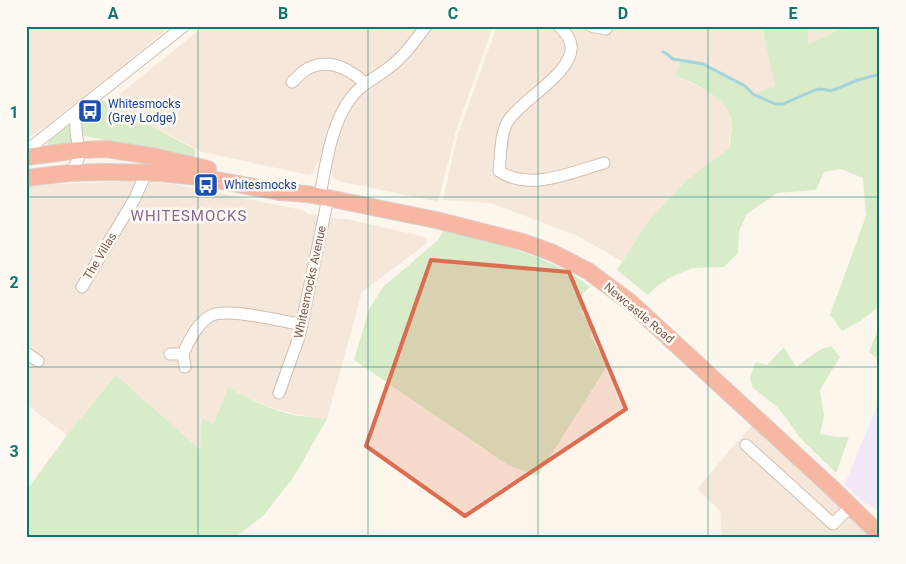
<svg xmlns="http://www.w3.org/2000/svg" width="906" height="564" viewBox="0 0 906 564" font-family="Roboto,sans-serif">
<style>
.residential{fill:#f5e8da}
.education{fill:#f3e8fa}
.green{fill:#d8ecc9}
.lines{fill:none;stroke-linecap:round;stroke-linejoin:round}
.stream{stroke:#a5d3da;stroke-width:3}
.minor-casing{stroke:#d1beb0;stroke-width:13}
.highway-casing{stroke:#dad1cd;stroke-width:18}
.minor{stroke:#fff;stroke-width:11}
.highway{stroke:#f7b7a3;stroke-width:16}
.marked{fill:#dc6d51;fill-opacity:0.2;stroke:#dc6d51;stroke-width:4;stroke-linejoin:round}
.grid{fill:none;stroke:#0f766e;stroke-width:1;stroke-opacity:0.55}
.labels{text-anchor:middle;stroke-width:5;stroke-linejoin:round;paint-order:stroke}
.transit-label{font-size:12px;fill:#164399;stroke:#fffaf3;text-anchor:start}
.street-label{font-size:12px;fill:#7a5c4d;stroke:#fffaf3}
.quarter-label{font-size:15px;letter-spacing:1px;fill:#846695;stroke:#fffaf3}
.neatline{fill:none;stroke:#0f766e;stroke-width:2}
.grid-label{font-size:16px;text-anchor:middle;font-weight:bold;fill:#0f766e}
</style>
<rect width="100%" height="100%" fill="#fdf6ec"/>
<!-- residential -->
<g class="residential">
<polygon points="26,26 171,26 110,76 46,126 26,139"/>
<polygon points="204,26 493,26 456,131 438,202 339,181 336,180 333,177 332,172 332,167 317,163 312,174 309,175 202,152 109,103"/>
<polygon points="497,26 762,26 776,86 753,94 745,86 703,64 680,61 675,76 704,89 718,98 727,108 732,124 729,141 730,148 688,179 650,219 623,262 578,236 491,203 443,200 457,137"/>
<polygon points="808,26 847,26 807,46"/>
<polygon points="140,181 174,184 214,192 302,210 308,214 341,219 347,219 425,237 427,240 426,244 362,292 327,419 298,415 269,407 244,396 228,387 214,424 203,419 200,451 116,375 67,435 26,404 26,185"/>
<polygon points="757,420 880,538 722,538 720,511 697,489 735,444"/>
</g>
<!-- education -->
<polygon class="education" points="880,387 880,511 861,501 845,484 878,403 877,392"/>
<!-- green -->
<g class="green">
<path d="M 762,26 L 808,26 L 808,45 L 847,26 L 880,26 L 880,308 L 877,308 L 862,320 L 842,331 L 830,315 L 866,216 L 863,178 L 841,169 L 824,172 L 816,190 L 777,193 L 747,214 L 739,231 L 738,253 L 724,267 L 692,268 L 669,278 L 656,287 L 648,295 L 617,270 L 650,219 L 688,179 L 730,148 C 729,140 732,132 732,124 C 730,99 696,83 675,76 L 680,61 L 703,64 L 745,86 L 753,94 L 775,86 Z"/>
<path d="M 101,99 L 196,150 L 194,159 L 81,135 C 75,118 90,109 101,99 Z"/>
<path d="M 70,122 L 72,143 L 47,148 C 47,137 61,129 70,122 Z"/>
<path d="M 444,230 C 494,244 549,254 590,287 L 580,296 L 585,304 L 581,313 L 596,327 L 590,335 L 607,366 L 538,476 L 508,465 L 354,360 L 369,309 L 383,287 L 437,241 Z"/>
<polygon points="880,324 880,345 876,358 869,352"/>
<polygon points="831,346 840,357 820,390 824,416 820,434 839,437 849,437 836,473 799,437 787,419 776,406 753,388 750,378 755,363 757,362 767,365 784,347 796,367 821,349"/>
<path d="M 116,375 L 200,450 L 202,418 L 214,424 L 228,387 C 250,400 275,412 300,416 C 309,417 318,418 327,419 L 293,478 L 263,516 L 234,538 L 26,538 L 26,491 L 67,435 Z"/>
</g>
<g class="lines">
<!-- stream -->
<polyline class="stream" points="663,52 667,54 673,59 703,64 745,86 753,94 775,104 783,104 815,90 821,89 831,91 858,80 880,74"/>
<defs>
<g id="minor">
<path d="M 559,26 C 564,32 570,37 571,45 C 575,72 521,100 508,121 C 500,133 501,156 499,171 C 530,192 572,172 604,163"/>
<polyline points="591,26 606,29"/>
<path d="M 292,82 C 296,79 300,74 304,71 C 326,56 348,68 365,83"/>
<polyline points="26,151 184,26"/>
<path d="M 69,173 C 88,153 74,145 76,123 C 77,117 80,112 82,107"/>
<path d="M 320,196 C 326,163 332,117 356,92 C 365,82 377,77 387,69 C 403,58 414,42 426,26"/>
<polyline points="82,287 135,198 146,173"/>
<polyline points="26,353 38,361"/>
<path d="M 170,354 L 183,354 C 188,342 198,323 210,316 C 226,307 283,321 302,325"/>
<polyline points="183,354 185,367"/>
<polyline points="279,393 299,337 328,198"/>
<polyline points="746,445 833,524 850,507"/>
</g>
<g id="highway">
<polyline points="26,157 80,150 107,149 157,157 208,169"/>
<polyline points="26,178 69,173 104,172 159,173 200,177 280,192 307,194 328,198 436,220 523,242 553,253 588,271 630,302 833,489 880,535"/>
</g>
</defs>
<!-- minor casing -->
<use href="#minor" class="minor-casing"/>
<!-- highway casing -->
<use href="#highway" class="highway-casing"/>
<!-- minor -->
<use href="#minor" class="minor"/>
<!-- highway -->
<use href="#highway" class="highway"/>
</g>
<!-- marked area -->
<path class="marked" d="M 431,260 L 569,272 L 626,409 L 465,516 L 366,446 Z"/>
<!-- grid -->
<path class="grid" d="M 198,26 L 198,538M 368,26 L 368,538M 538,26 L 538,538M 708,26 L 708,538M 26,197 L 880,197M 26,367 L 880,367"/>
<!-- icons -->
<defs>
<symbol id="bus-square" viewBox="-11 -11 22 22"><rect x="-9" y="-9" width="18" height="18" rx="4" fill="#1a4fb4" stroke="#fffaf3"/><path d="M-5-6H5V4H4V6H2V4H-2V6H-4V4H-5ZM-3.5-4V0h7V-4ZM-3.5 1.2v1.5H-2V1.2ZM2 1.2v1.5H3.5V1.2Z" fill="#fff"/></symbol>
</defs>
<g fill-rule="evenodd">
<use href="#bus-square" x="76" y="97" width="28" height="28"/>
<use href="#bus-square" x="192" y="171" width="28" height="28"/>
</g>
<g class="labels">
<!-- transit labels -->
<g class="transit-label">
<text x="108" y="108">Whitesmocks<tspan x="108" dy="14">(Grey Lodge)</tspan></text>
<text x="224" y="189">Whitesmocks</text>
</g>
<!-- street labels -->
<g class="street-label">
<text transform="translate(100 256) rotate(-59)" y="4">The Villas</text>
<text transform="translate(310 282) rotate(-78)" y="4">Whitesmocks Avenue</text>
<text transform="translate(639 313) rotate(40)" y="4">Newcastle Road</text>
</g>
<!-- quarter labels -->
<g class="quarter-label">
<text x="189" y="221">WHITESMOCKS</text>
</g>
</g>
<!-- border -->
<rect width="906" height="564" fill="none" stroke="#fffaf3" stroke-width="55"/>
<rect x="28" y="28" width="850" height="508" class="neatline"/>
<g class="grid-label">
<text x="113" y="19">A</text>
<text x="283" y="19">B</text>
<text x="453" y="19">C</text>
<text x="623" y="19">D</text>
<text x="793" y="19">E</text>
<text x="14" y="118">1</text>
<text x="14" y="288">2</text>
<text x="14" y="457">3</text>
</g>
</svg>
